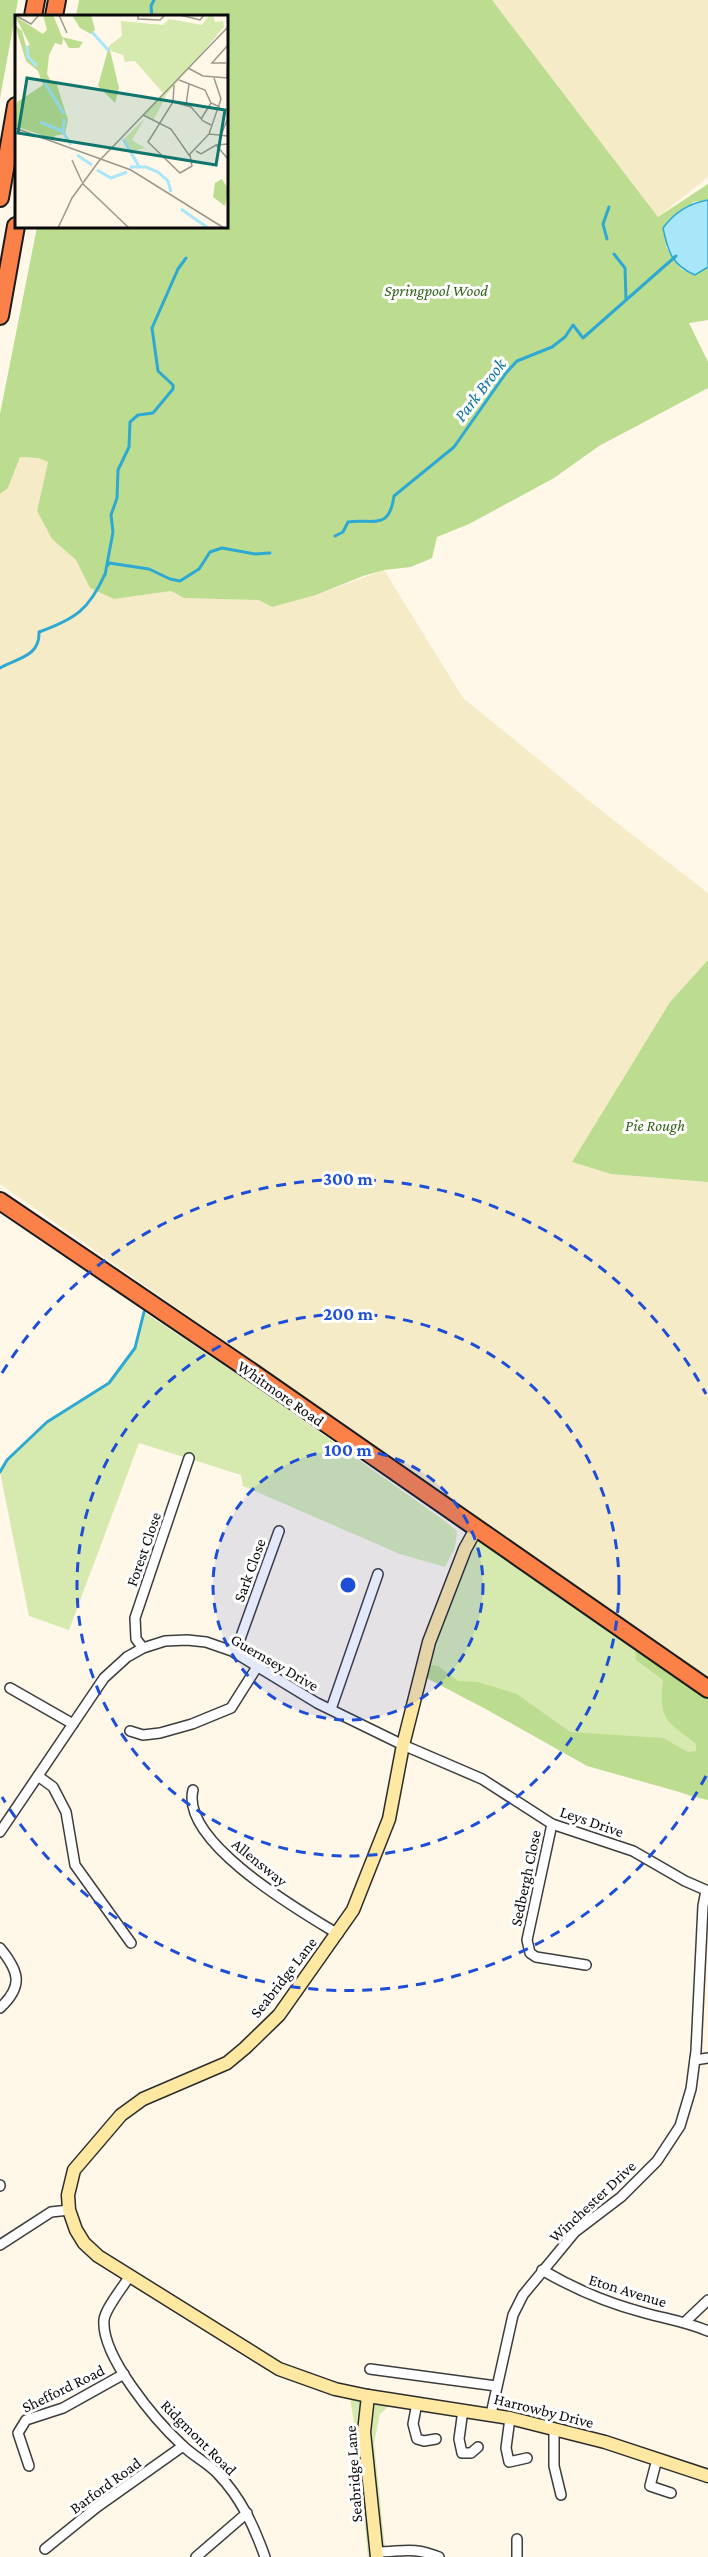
<svg xmlns="http://www.w3.org/2000/svg" width="708" height="2557" viewBox="0 0 708 2557" font-family="'Crimson Pro',serif">
<style>
.farmland{fill:#f6ebc7}
.green{fill:#d6eab0}
.forest{fill:#bcdc8f}
.water{fill:#a9e6f9;stroke:#2da9d3;stroke-width:1.5}
.lines{fill:none;stroke-linecap:round;stroke-linejoin:round}
.stream{stroke:#2da9d3;stroke-width:3}
.street-casing{stroke:#3d3d3d;stroke-width:12}
.secondary-casing{stroke:#2c2c2c;stroke-width:15}
.highway-casing{stroke:#1b1b1b;stroke-width:20}
.street{stroke:#fff;stroke-width:9}
.secondary{stroke:#ffe8a2;stroke-width:12}
.highway{stroke:#fc8148;stroke-width:16}
.ring{fill:none;stroke:#1d4ed8;stroke-width:3;stroke-dasharray:10 8}
.labels{text-anchor:middle;stroke-width:6;stroke-linejoin:round;paint-order:stroke}
.park-label{font-size:16px;font-style:italic;fill:#336319;stroke:#fff}
.street-label{font-size:16px;fill:#0a0a0a;stroke:#fff}
.water-label{font-size:18px;font-style:italic;fill:#0f75a0;stroke:#fff}
.inset-river{fill:none;stroke:#a9e6f9;stroke-width:3}
.inset-road{fill:none;stroke:#9d988f;stroke-width:1.5}
.view{fill:#0f766e;fill-opacity:0.15;stroke:#0f766e;stroke-width:3}
.inset-edge{fill:none;stroke:#0a0a0a;stroke-width:3}
.centre{fill:#1d4ed8;stroke:#fff;stroke-width:3}
.ring-label{font-size:18px;text-anchor:middle;font-weight:bold;fill:#1d4ed8;stroke:#fff;stroke-width:6;stroke-linejoin:round;paint-order:stroke}
</style>
<rect width="100%" height="100%" fill="#fff7e7"/>
<!-- farmland -->
<g class="farmland">
<polygon points="492,0 708,0 708,177 658,217"/>
<polygon points="20,457 38,458 48,462 37,511 52,539 76,560 90,588 114,599 171,591 184,598 259,600 272,607 316,595 384,570 463,698 608,816 708,893 708,960 670,1002 572,1162 611,1174 708,1182 708,1677 594,1600 0,1184 0,494 8,488"/>
</g>
<!-- green -->
<g class="green">
<polygon points="144,1312 256,1387 442,1519 457,1531 455,1548 445,1567 400,1554 243,1486 241,1475 139,1443 69,1630 29,1616 0,1472 7,1460 47,1422 109,1383 135,1348"/>
<polygon points="476,1529 708,1689 708,1800 689,1796 482,1707 421,1675"/>
<polygon points="349,2392 390,2399 388,2407 380,2414 374,2443 386,2557 368,2557 356,2436"/>
</g>
<!-- forest -->
<g class="forest">
<polygon points="0,0 18,0 0,98"/>
<polygon points="79,0 492,0 658,217 708,184 708,200 693,202 666,247 681,269 695,275 708,267 708,320 689,323 708,362 708,388 599,446 554,478 469,524 437,537 432,558 411,567 384,570 363,576 316,595 272,607 259,600 184,598 171,591 114,599 90,588 76,560 52,539 37,511 48,462 38,458 20,457 8,488 0,494 0,414 37,227 226,226 226,16 76,16"/>
<polygon points="708,960 708,1182 611,1174 572,1162 670,1002"/>
<path d="M 635,1645 L 708,1696 L 708,1800 L 587,1766 L 482,1707 L 421,1675 L 424,1664 L 438,1666 L 458,1681 L 478,1682 L 517,1694 L 570,1732 L 663,1738 L 688,1752 L 696,1751 L 696,1744 C 667,1721 658,1720 663,1680 L 636,1660 Z"/>
</g>
<!-- water -->
<path class="water" d="M 708,200 L 708,267 L 695,275 C 672,265 668,252 663,228 C 674,213 690,203 708,200 Z"/>
<g class="lines">
<!-- stream -->
<g class="stream">
<polyline points="152,16 151,6 154,0"/>
<polyline points="607,239 603,224 609,207"/>
<polyline points="614,254 625,268 626,299"/>
<path d="M 335,536 L 343,532 L 348,522 C 372,518 389,532 394,496 L 454,447 L 506,373 L 517,361 L 552,347 L 565,337 L 573,325 L 583,338 L 676,256"/>
<polyline points="108,565 109,563 149,569 170,579 180,581 199,569 210,552 222,548 255,554 270,553"/>
<polyline points="105,575 113,532 111,515 117,498 118,470 129,447 130,422 138,415 153,413 173,389 173,385 158,371 152,328 178,269 186,258"/>
<path d="M 0,668 C 17,658 40,657 39,632 C 75,619 89,610 105,574"/>
<polyline points="0,1472 7,1460 47,1422 109,1383 135,1348 144,1312"/>
</g>
<defs>
<g id="street">
<polyline points="143,1648 136,1639 135,1618 189,1458"/>
<polyline points="235,1653 279,1531"/>
<polyline points="10,1688 73,1724"/>
<polyline points="331,1709 378,1574"/>
<polyline points="130,1731 143,1735 160,1733 192,1724 231,1708 257,1667"/>
<polyline points="38,1776 53,1787 66,1812 75,1865 131,1943"/>
<path d="M 193,1790 C 180,1842 300,1911 338,1934"/>
<polyline points="552,1824 527,1940 530,1953 536,1957 586,1965"/>
<polyline points="0,1832 104,1678 127,1657 143,1648 165,1641 187,1640 206,1642 232,1651 317,1703 403,1745 482,1779 552,1824 633,1851 685,1881 708,1891"/>
<path d="M 0,1948 C 19,1971 24,1986 0,2008"/>
<polyline points="695,2060 708,2058"/>
<polyline points="0,2186 0,2185"/>
<polyline points="0,2245 51,2212 69,2210"/>
<path d="M 542,2270 C 576,2290 607,2303 645,2313 C 667,2319 687,2322 708,2331"/>
<path d="M 129,2277 C 123,2287 105,2309 104,2320 C 101,2356 156,2421 182,2445 C 193,2456 208,2463 218,2474 C 241,2498 254,2526 265,2557"/>
<polyline points="685,2322 708,2300"/>
<polyline points="370,2369 496,2386"/>
<polyline points="417,2403 413,2424 417,2439 424,2441 436,2439"/>
<polyline points="463,2410 459,2439 462,2453 471,2453 478,2447"/>
<polyline points="491,2414 513,2315 523,2295 575,2232 621,2197 657,2161 680,2126 691,2089 696,2051 703,1906 706,1891"/>
<polyline points="510,2418 506,2448 509,2462 527,2458"/>
<polyline points="554,2429 554,2466 561,2495"/>
<polyline points="657,2459 650,2486 671,2493"/>
<polyline points="29,2466 18,2433 26,2420 63,2408 124,2374"/>
<polyline points="517,2539 517,2557"/>
<polyline points="45,2549 97,2507 183,2446"/>
<path d="M 376,2552 C 403,2552 412,2546 439,2557"/>
<polyline points="196,2557 247,2513"/>
</g>
<g id="secondary">
<polyline points="368,2396 510,2418 605,2442 708,2476"/>
<polyline points="377,2557 364,2432 368,2396 335,2389 279,2369 98,2256 84,2243 76,2230 69,2210 68,2195 74,2170 121,2115 143,2099 227,2063 245,2048 279,2015 353,1910 389,1819 403,1745 429,1642 465,1549 476,1529"/>
</g>
<g id="highway">
<polyline points="33,16 36,0"/>
<polyline points="54,16 57,0"/>
<polyline points="0,198 16,106"/>
<polyline points="0,316 16,226"/>
<polyline points="0,1201 252,1372 708,1689"/>
</g>
</defs>
<!-- street casing -->
<use href="#street" class="street-casing"/>
<!-- secondary casing -->
<use href="#secondary" class="secondary-casing"/>
<!-- highway casing -->
<use href="#highway" class="highway-casing"/>
<!-- street -->
<use href="#street" class="street"/>
<!-- secondary -->
<use href="#secondary" class="secondary"/>
<!-- highway -->
<use href="#highway" class="highway"/>
</g>
<!-- distance rings -->
<circle cx="348" cy="1585" r="135" fill="#1d4ed8" fill-opacity=".12"/>
<g class="ring">
<circle cx="348" cy="1585" r="135"/>
<circle cx="348" cy="1585" r="271"/>
<path d="M706 1776A406 406 0 0 1 2 1797M2 1373A406 406 0 0 1 706 1394"/>
</g>
<g class="labels">
<!-- park labels -->
<g class="park-label">
<text x="436" y="296">Springpool Wood</text>
<text x="655" y="1131">Pie Rough</text>
</g>
<!-- street labels -->
<g class="street-label">
<text transform="translate(281 1393) rotate(35)" y="6">Whitmore Road</text>
<text transform="translate(143 1549) rotate(-71)" y="6">Forest Close</text>
<text transform="translate(249 1570) rotate(-70)" y="6">Sark Close</text>
<text transform="translate(275 1662) rotate(30)" y="6">Guernsey Drive</text>
<text transform="translate(592 1821) rotate(19)" y="6">Leys Drive</text>
<text transform="translate(260 1862) rotate(39)" y="6">Allensway</text>
<text transform="translate(525 1878) rotate(-78)" y="6">Sedbergh Close</text>
<text transform="translate(283 1977) rotate(-52)" y="6">Seabridge Lane</text>
<text transform="translate(592 2201) rotate(-43)" y="6">Winchester Drive</text>
<text transform="translate(628 2290) rotate(17)" y="6">Eton Avenue</text>
<text transform="translate(63 2388) rotate(-26)" y="6">Shefford Road</text>
<text transform="translate(544 2410) rotate(14)" y="6">Harrowby Drive</text>
<text transform="translate(199 2437) rotate(45)" y="6">Ridgmont Road</text>
<text transform="translate(353 2474) rotate(-94)" y="6">Seabridge Lane</text>
<text transform="translate(105 2485) rotate(-36)" y="6">Barford Road</text>
</g>
<!-- water labels -->
<g class="water-label">
<text transform="translate(480 390) rotate(-53)" y="6">Park Brook</text>
</g>
</g>
<!-- overview -->
<g transform="translate(15 15)">
<rect width="213" height="213" fill="#fff7e7"/>
<path d="M 194,0 L 198,0 L 200,7 L 208,6 L 209,12 L 152,79 L 138,106 L 127,100 L 148,78 L 120,46 L 110,47 L 108,40 L 96,36 L 94,31 L 107,21 L 106,6 L 148,10 L 154,4 L 187,10 ZM 130,103 L 117,125 L 130,133 L 117,136 L 109,124 Z" fill="#d6eab0"/>
<path d="M 28,0 L 38,0 L 47,22 L 68,27 L 64,33 L 54,33 L 48,23 L 47,30 L 40,28 L 34,40 L 32,59 L 37,68 L 41,67 L 53,105 L 50,119 L 39,121 L 41,125 L 0,111 L 2,87 L 28,70 L 23,56 L 11,46 L 0,10 L 7,16 L 11,31 L 15,30 L 0,1 L 28,19 L 32,15 ZM 57,0 L 76,0 L 80,15 L 76,19 L 65,13 ZM 94,31 L 104,73 L 100,88 L 83,71 ZM 207,164 L 213,174 L 210,191 L 198,182 L 200,168 Z" fill="#bcdc8f"/>
<path class="inset-river" d="M 77,17 L 94,36M 12,31 L 13,42 L 22,51M 30,68 L 49,99M 49,104 L 48,117 L 56,130M 25,107 L 47,116M 108,124 L 125,153M 62,140 L 77,150M 115,152 L 131,152 L 143,157 L 153,166 L 156,177M 82,155 L 96,163 L 112,157M 166,194 L 193,213"/>
<path class="inset-road" d="M 0,0 L 16,9 L 24,0M 44,0 L 52,18M 123,0 L 123,4 L 145,5 L 150,0M 165,0 L 185,5 L 189,0M 211,48 L 197,48 L 213,30M 173,53 L 188,61 L 213,63M 212,63 L 213,42M 164,65 L 190,75 L 196,88 L 205,92M 159,70 L 158,87 L 133,127 L 165,158 L 177,151 L 175,140M 158,87 L 176,92 L 188,106 L 196,110M 171,90 L 174,69M 128,100 L 156,114 L 174,140 L 194,119 L 213,121M 186,104 L 196,88M 0,113 L 116,155 L 209,213M 194,119 L 206,84 L 199,63M 206,120 L 213,103M 201,130 L 213,144M 181,136 L 186,139 L 201,130 L 213,129M 57,145 L 67,167M 68,169 L 114,213M 43,213 L 57,183 L 84,146 L 213,12"/>
<path class="view" d="M 12,63 L 210,95 L 201,150 L 3,118 Z"/>
<rect width="213" height="213" class="inset-edge"/>
</g>
<circle cx="348" cy="1585" r="9" class="centre"/>
<g class="ring-label">
<text x="348" y="1185">300 m</text>
<text x="348" y="1320">200 m</text>
<text x="348" y="1456">100 m</text>
</g>
</svg>
